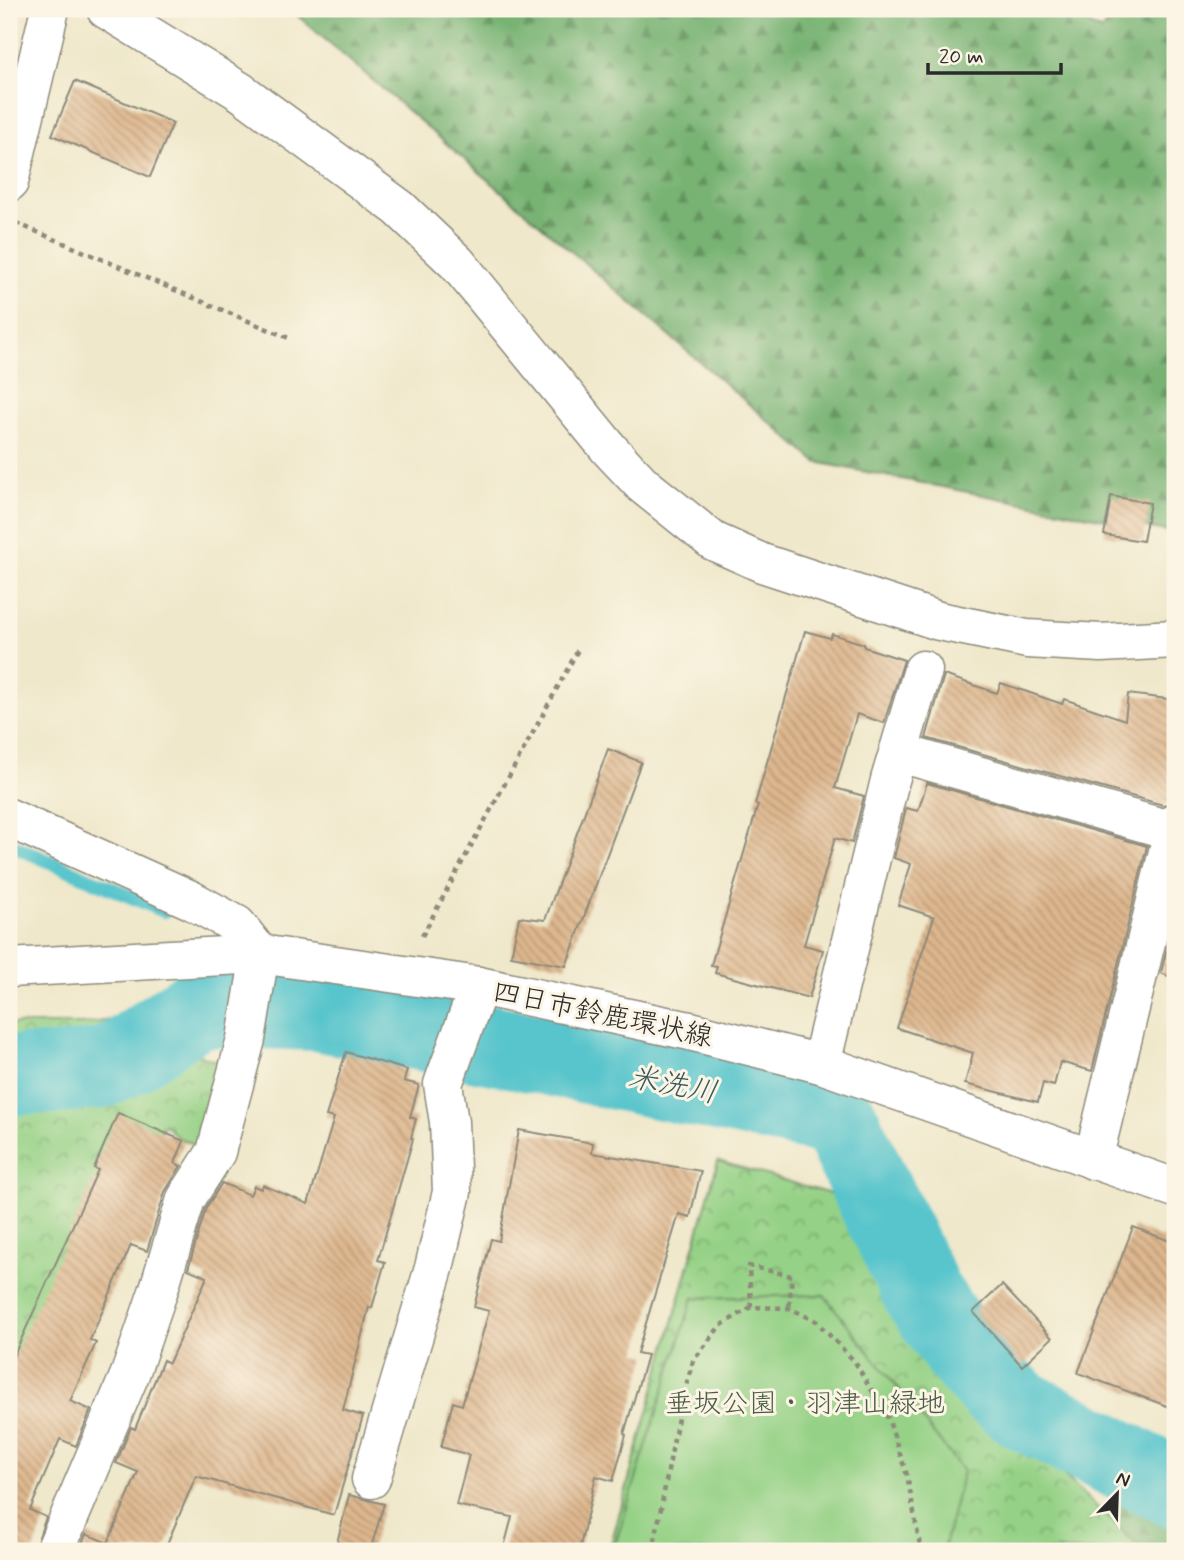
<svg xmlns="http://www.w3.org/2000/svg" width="1184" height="1560" viewBox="0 0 1184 1560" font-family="Mynerve,'Klee One',sans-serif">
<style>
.forest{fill:url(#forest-firs);stroke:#526f4f;stroke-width:2}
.park{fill:url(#park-crowns);stroke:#607e58;stroke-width:2}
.garden{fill:#95d186;stroke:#607e58;stroke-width:2}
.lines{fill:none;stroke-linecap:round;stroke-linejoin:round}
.stream{stroke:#58c5cc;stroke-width:14}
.river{stroke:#58c5cc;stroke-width:80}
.building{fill:url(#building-back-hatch)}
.minor-casing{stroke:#8d8a7b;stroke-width:41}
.primary-casing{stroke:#8d8a7b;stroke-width:41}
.path{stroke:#8d8a7b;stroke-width:4.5;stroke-dasharray:5 5;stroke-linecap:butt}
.minor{stroke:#fff;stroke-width:38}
.primary{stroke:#fff;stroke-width:38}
.labels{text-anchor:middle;stroke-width:6;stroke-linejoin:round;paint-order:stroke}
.street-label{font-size:28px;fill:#2b2b2b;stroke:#fcf5e5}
.park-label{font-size:28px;fill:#4b5d46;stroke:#fcf5e5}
.water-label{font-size:30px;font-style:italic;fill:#38595b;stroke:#fcf5e5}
</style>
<defs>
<pattern id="forest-firs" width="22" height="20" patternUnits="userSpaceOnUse" patternTransform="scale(1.75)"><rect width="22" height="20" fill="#78b373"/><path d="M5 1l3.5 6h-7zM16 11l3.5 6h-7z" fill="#63925f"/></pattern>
<pattern id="park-crowns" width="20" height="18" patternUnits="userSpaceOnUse" patternTransform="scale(1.75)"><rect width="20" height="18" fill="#95d186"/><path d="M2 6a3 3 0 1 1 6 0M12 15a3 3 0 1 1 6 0" fill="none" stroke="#7aaa6e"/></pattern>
<pattern id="building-back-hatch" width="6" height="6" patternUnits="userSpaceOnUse" patternTransform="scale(1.75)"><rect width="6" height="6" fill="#deb78e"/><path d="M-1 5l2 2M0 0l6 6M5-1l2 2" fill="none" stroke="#b49574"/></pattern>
</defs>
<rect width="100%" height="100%" fill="#fcf5e5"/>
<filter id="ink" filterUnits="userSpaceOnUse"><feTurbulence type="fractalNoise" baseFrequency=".0143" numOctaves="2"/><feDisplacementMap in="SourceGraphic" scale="14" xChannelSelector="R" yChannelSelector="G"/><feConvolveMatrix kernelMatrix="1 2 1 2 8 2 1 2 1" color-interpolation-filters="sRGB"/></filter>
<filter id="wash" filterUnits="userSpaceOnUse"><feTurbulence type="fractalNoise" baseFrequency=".00686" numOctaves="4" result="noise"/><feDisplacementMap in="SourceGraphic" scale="28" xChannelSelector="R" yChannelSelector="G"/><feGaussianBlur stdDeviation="1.57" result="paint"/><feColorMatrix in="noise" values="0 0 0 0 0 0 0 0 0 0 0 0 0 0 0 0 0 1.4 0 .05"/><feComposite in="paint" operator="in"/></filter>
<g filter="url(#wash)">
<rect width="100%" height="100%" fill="#efe8cb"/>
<!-- forest -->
<g class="forest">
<polygon points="302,9 1060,9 1102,31 1112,9 1175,9 1175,533 816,462 298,16"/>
<polygon points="1127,1475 1175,1498 1175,1551 1087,1551"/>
</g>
<!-- park -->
<g class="park">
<polygon points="180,987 191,1053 229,1065 205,1148 178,1138 164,1124 36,1447 9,1504 9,1024 85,1024 129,1017"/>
<polygon points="718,1161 841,1197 988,1402 1143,1551 609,1551"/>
</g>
<!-- garden -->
<polygon class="garden" points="824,1295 963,1471 943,1551 613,1551 693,1298"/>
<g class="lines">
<!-- stream -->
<polyline class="stream" points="9,844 164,911"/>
<!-- river -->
<polyline class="river" points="9,1075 57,1074 100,1069 125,1057 198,1007 316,1011 536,1053 837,1117 924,1297 962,1352 996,1389 1025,1411 1175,1488"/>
</g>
<g id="blocks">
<!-- building -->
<g class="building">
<polygon points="75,81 173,123 150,177 52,135"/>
<polygon points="1111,496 1150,503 1143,541 1104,535"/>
<polygon points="805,631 830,638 832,634 864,644 864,647 904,660 884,723 857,714 835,788 864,796 852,843 835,838 804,945 823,950 809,998 715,973 717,966 711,965 758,805 755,804"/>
<polygon points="944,675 997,693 1001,683 1062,704 1064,699 1125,720 1128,694 1175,700 1175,802 1163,805 926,738"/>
<polygon points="608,749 641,762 566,966 511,956 519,917 545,920"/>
<polygon points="927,783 1147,846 1092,1071 1060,1062 1054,1086 1043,1083 1038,1102 965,1084 973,1053 897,1028 934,917 898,905 911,864 894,858 906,808 918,811"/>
<polygon points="1175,914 1175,979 1161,973"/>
<polygon points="346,1052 407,1070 404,1081 419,1085 410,1117 416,1119 411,1138 413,1139 378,1260 385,1262 372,1308 369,1307 343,1410 363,1416 334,1515 196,1476 164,1551 79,1551 86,1534 108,1543 138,1472 116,1463 131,1427 135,1429 163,1360 169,1363 207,1277 188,1269 206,1208 222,1183 250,1195 254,1186 261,1189 263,1185 308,1204 334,1118 326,1116"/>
<polygon points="118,1113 184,1141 175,1163 181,1166 165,1192 147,1251 131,1245 90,1340 96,1343 70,1401 91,1410 76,1446 60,1439 30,1510 46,1517 34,1551 9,1551 9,1366 98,1170 94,1168"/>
<polygon points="519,1130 593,1143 592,1153 701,1171 690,1217 679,1214 637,1353 647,1355 624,1434 626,1435 613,1481 596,1476 579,1551 503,1551 512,1517 456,1505 469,1455 441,1447 453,1402 462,1405 489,1311 474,1307 491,1239 499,1241"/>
<polygon points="1133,1227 1175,1243 1175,1409 1078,1373"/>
<polygon points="1002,1285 1052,1338 1022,1366 973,1312"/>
<polygon points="349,1495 384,1504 370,1551 335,1551"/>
</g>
</g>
</g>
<g filter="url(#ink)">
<use href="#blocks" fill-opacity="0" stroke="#8d8a7b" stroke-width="2"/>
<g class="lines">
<defs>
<g id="minor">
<polyline points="106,9 241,92 399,208 457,263 610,450 643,485 713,541 762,563 939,621 1027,639 1101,643 1175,639"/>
<polyline points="9,182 50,9"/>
<polyline points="900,753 1173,831"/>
<polyline points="9,818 191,900 237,925 260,954 246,1039 216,1152 186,1199 158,1292 130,1374 55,1551"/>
<polyline points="821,1064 890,780 923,670"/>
<polyline points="1093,1160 1175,823"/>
<polyline points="371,1479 434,1268 452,1192 449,1122 443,1084 479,986"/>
</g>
<polyline id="primary" points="9,968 260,954 479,986 690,1031 821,1064 1175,1188"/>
</defs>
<!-- minor casing -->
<use href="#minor" class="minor-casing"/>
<!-- primary casing -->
<use href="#primary" class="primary-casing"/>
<!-- path -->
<g class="path">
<polyline points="16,223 291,339"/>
<polyline points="422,936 579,648"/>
<polyline points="751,1307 749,1266 792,1276 789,1308"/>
<polyline points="653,1551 680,1407 693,1361 720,1326 751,1307 789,1308 816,1321 855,1362 888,1418 907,1475 921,1551"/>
</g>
<!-- minor -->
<use href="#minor" class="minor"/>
<!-- primary -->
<use href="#primary" class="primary"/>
</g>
</g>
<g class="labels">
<!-- street labels -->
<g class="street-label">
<text transform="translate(603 1013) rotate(12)" y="10">四日市鈴鹿環状線</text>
</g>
<!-- park labels -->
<g class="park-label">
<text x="805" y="1412">垂坂公園・羽津山緑地</text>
</g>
<!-- water labels -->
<g class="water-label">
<text transform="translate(673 1084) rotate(11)" y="10">米洗川</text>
</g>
</g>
<!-- margin -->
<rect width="1184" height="1560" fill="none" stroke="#fcf5e5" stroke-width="35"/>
<!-- north arrow -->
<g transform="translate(1117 1494) rotate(23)" stroke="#fcf5e5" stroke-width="5" paint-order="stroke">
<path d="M0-5L12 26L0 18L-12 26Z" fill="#2b2b2b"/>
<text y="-10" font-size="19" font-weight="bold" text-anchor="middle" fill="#2b2b2b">N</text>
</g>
<!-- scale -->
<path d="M928 63v10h133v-10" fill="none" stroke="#2b2b2b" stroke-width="3.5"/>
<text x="939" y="63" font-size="21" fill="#2b2b2b" stroke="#fcf5e5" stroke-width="5" paint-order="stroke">20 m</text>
</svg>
